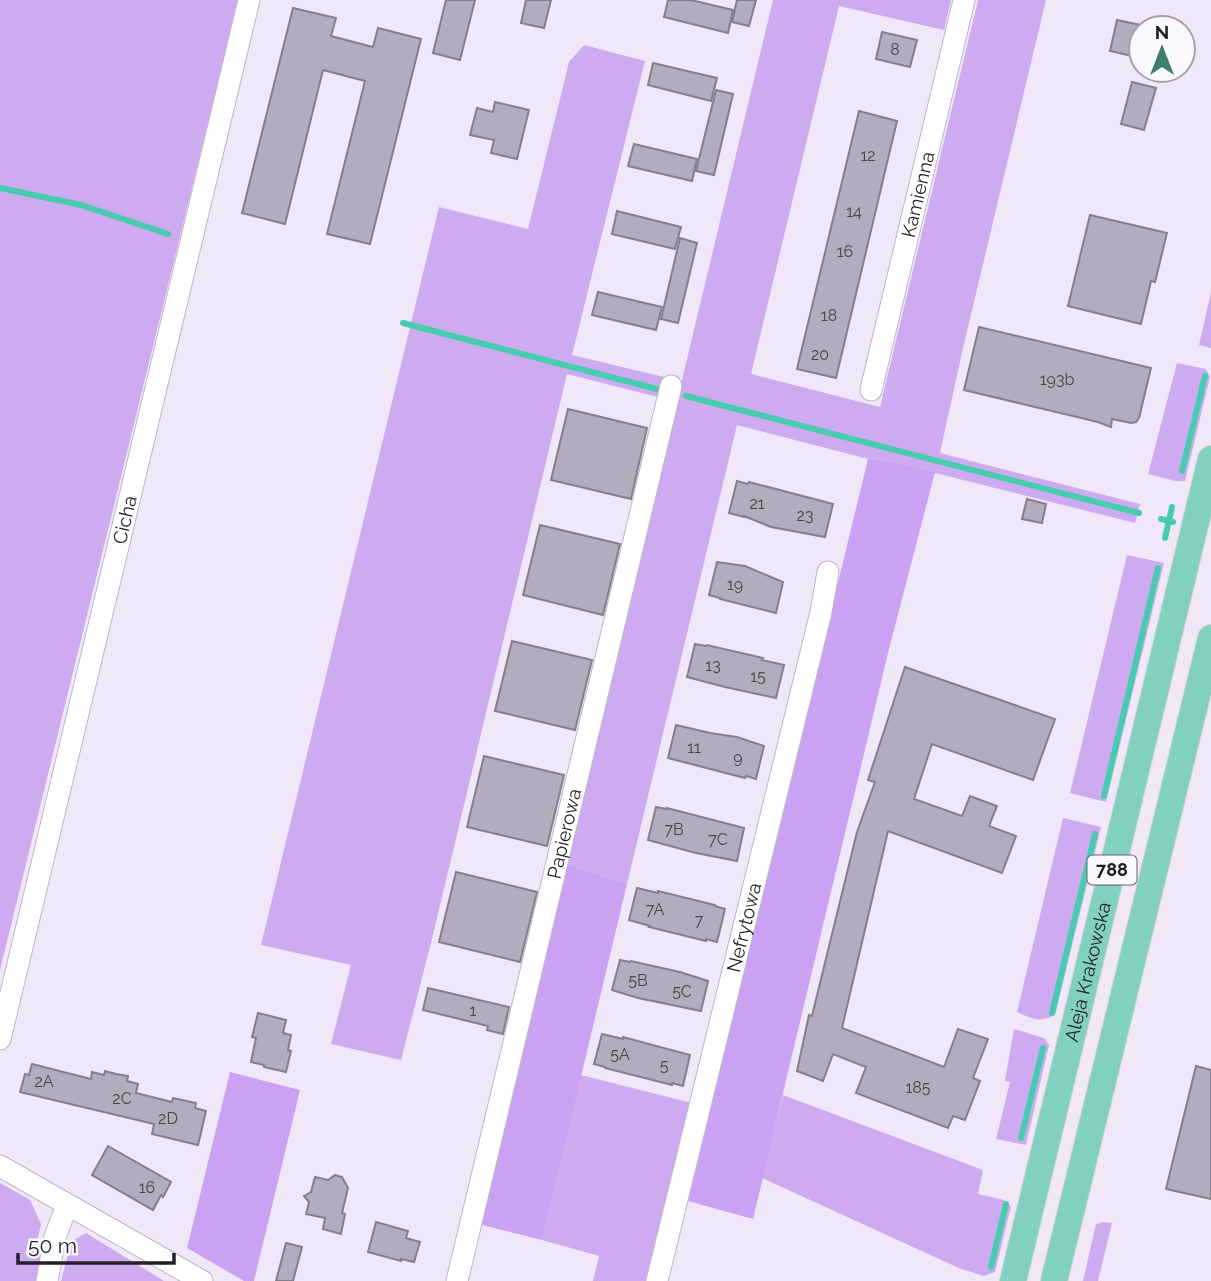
<svg xmlns="http://www.w3.org/2000/svg" width="1211" height="1281" viewBox="0 0 1211 1281" font-family="Raleway,sans-serif">
<style>
.green{fill:#ceaaf1}
.forest{fill:#caa1f3}
.lines{fill:none;stroke-linecap:round;stroke-linejoin:round}
.stream{stroke:#47ccaf;stroke-width:6}
.building{fill:#b4acbc;stroke:#857e8d;stroke-width:2}
.minor-casing{stroke:#beb6c6;stroke-width:23}
.major-casing{stroke:#d3d3d4;stroke-width:28}
.minor{stroke:#fff;stroke-width:21}
.major{stroke:#82d0c0;stroke-width:26}
.labels{text-anchor:middle;stroke-width:5;stroke-linejoin:round;paint-order:stroke}
.number-label{font-size:16px;fill:#47444c}
.shield{fill:#fbf8fe;stroke:#646268;stroke-width:2}
.shield-label{font-size:18px;font-weight:bold;fill:#232127}
.street-label{font-size:19px;fill:#232127;stroke:#fbf8fe}
</style>
<rect width="100%" height="100%" fill="#f0e8f9"/>
<!-- green -->
<g class="green">
<polygon points="0,0 238,0 0,970"/>
<polygon points="773,0 951,0 944,30 839,6 751,374 880,407 978,0 1046,0 963,348 940,453 1140,504 1135,523 875,458 868,459 737,425 627,884 566,864"/>
<polygon points="584,45 645,61 572,355 664,377 658,397 567,374 432,939 401,1060 331,1044 351,965 261,945 439,207 528,229 569,62"/>
<polygon points="1211,292 1211,348 1199,345"/>
<polygon points="1177,363 1206,369 1210,377 1185,481 1175,481 1148,474"/>
<polygon points="1127,555 1164,563 1106,802 1070,793"/>
<path d="M 1063,818 L 1101,827 L 1055,1015 C 1039,1023 1033,1019 1017,1012 Z"/>
<polygon points="1014,1029 1044,1038 1049,1045 1026,1145 996,1139 1010,1082 1005,1081"/>
<polygon points="581,1075 692,1103 649,1281 593,1281 599,1256 542,1240"/>
<polygon points="783,1095 983,1170 978,1194 1004,1200 1011,1206 995,1272 984,1276 961,1269 762,1178"/>
<polygon points="0,1183 30,1200 41,1224 35,1251 46,1254 39,1281 0,1281"/>
<polygon points="1104,1222 1112,1223 1098,1281 1083,1281 1096,1224"/>
<polygon points="86,1233 164,1281 61,1281 72,1241"/>
</g>
<!-- forest -->
<g class="forest">
<polygon points="874,458 935,472 888,653 753,1219 688,1201 868,459"/>
<polygon points="566,864 627,884 542,1240 478,1224"/>
<polygon points="230,1072 300,1090 254,1281 244,1281 187,1248"/>
</g>
<g class="lines">
<!-- stream -->
<g class="stream">
<polyline points="0,188 81,205 168,234"/>
<polyline points="403,323 657,389"/>
<polyline points="686,396 1139,513"/>
<polyline points="1182,471 1205,376"/>
<polyline points="1161,519 1173,522"/>
<polyline points="1165,538 1172,507"/>
<polyline points="1104,796 1158,568"/>
<polyline points="1052,1013 1095,834"/>
<polyline points="1021,1138 1043,1048"/>
<polyline points="991,1267 1006,1204"/>
</g>
</g>
<!-- building -->
<g class="building">
<polygon points="446,0 475,0 460,60 433,53"/>
<polygon points="526,0 551,0 544,28 521,23"/>
<polygon points="668,0 691,0 733,10 728,33 664,17"/>
<polygon points="737,0 756,0 749,26 732,22"/>
<polygon points="293,8 336,18 331,36 373,47 378,28 421,39 370,244 327,234 365,81 323,70 285,224 242,213"/>
<polygon points="1117,20 1141,25 1141,58 1110,51"/>
<polygon points="882,32 917,40 910,67 876,59"/>
<polygon points="653,63 717,78 711,101 648,85"/>
<polygon points="1132,82 1156,88 1144,130 1121,124"/>
<polygon points="716,90 733,94 714,175 696,171"/>
<polygon points="495,102 529,110 517,159 491,153 494,140 470,135 477,108 493,112"/>
<polygon points="859,111 897,121 836,378 797,369"/>
<polygon points="634,144 697,159 692,181 628,166"/>
<polygon points="617,211 681,227 675,249 612,234"/>
<polygon points="1090,215 1167,233 1155,282 1151,281 1141,324 1068,306"/>
<polygon points="680,238 697,243 678,323 661,319"/>
<polygon points="598,292 662,307 656,330 592,315"/>
<polygon points="979,327 1151,368 1139,418 1136,422 1131,423 1112,419 1111,427 1098,422 964,390"/>
<polygon points="568,409 647,428 631,499 551,480"/>
<polygon points="737,481 748,484 749,482 833,504 825,537 771,527 744,516 744,517 729,513"/>
<polygon points="1027,499 1046,504 1042,523 1022,519"/>
<polygon points="540,525 620,544 603,615 523,595"/>
<polygon points="717,562 745,566 783,582 776,613 720,599 720,598 709,595"/>
<polygon points="512,641 592,660 575,730 495,711"/>
<polygon points="695,644 706,646 707,645 763,658 762,660 784,665 776,698 725,687 687,677"/>
<polygon points="905,667 1055,719 1033,780 932,744 914,799 962,816 970,796 997,806 989,826 1016,836 1002,873 888,831 842,1028 944,1067 958,1029 988,1039 973,1078 980,1081 965,1120 953,1116 948,1128 856,1093 866,1067 833,1054 823,1081 797,1071 809,1015 812,1016 857,832 875,782 868,780"/>
<polygon points="676,725 710,733 737,737 764,746 756,779 746,776 745,778 668,758"/>
<polygon points="484,756 564,775 547,846 467,827"/>
<polygon points="656,807 667,809 667,808 744,828 737,861 696,853 648,840"/>
<polygon points="456,872 537,892 520,962 439,942"/>
<polygon points="637,888 658,893 658,891 715,905 715,906 725,909 717,942 706,939 706,941 649,927 650,926 629,920"/>
<polygon points="620,960 630,962 631,961 680,972 708,981 701,1011 638,998 612,990"/>
<polygon points="428,988 509,1007 503,1034 487,1030 488,1026 423,1010"/>
<polygon points="258,1013 286,1020 283,1033 291,1035 288,1050 291,1051 286,1072 264,1067 264,1065 251,1062 256,1038 252,1037"/>
<polygon points="602,1034 623,1039 623,1037 690,1055 683,1086 672,1083 672,1085 605,1068 605,1067 594,1064"/>
<polygon points="32,1064 91,1079 92,1072 104,1075 105,1071 116,1074 128,1076 127,1081 138,1084 136,1093 172,1102 173,1098 196,1103 195,1108 206,1111 198,1145 152,1134 154,1124 20,1092 25,1074 29,1075"/>
<polygon points="1196,1066 1211,1070 1211,1199 1166,1189"/>
<polygon points="108,1146 171,1182 163,1197 161,1195 153,1210 92,1175"/>
<polygon points="335,1175 342,1177 348,1188 342,1213 345,1214 341,1234 323,1229 325,1218 306,1214 309,1202 304,1196 311,1192 315,1177 328,1180"/>
<polygon points="376,1222 408,1231 406,1238 420,1242 414,1262 401,1259 401,1261 368,1252"/>
<polygon points="286,1243 302,1247 293,1281 276,1281"/>
</g>
<g class="lines">
<defs>
<g id="minor">
<path id="s1" d="M 871,390 L 964,0"/>
<path id="s2" d="M 0,1039 L 249,0"/>
<polyline points="0,1166 202,1281"/>
<polyline points="47,1281 55,1237 67,1205"/>
<path id="s3" d="M 457,1281 L 671,386"/>
<path id="s4" d="M 657,1281 L 821,612 L 828,572"/>
</g>
<g id="major">
<path id="s5" d="M 1013,1281 L 1211,459"/>
<polyline points="1054,1281 1211,638"/>
</g>
</defs>
<!-- minor casing -->
<use href="#minor" class="minor-casing"/>
<!-- major casing -->
<use href="#major" class="major-casing"/>
<!-- minor -->
<use href="#minor" class="minor"/>
<!-- major -->
<use href="#major" class="major"/>
</g>
<g class="labels">
<!-- number labels -->
<g class="number-label">
<text x="895" y="55">8</text>
<text x="868" y="161">12</text>
<text x="854" y="217">14</text>
<text x="845" y="257">16</text>
<text x="829" y="321">18</text>
<text x="820" y="360">20</text>
<text x="1057" y="385">193b</text>
<text x="757" y="509">21</text>
<text x="805" y="521">23</text>
<text x="735" y="590">19</text>
<text x="713" y="671">13</text>
<text x="758" y="682">15</text>
<text x="694" y="753">11</text>
<text x="738" y="763">9</text>
<text x="674" y="835">7B</text>
<text x="718" y="845">7C</text>
<text x="655" y="915">7A</text>
<text x="699" y="926">7</text>
<text x="638" y="986">5B</text>
<text x="682" y="997">5C</text>
<text x="473" y="1016">1</text>
<text x="620" y="1060">5A</text>
<text x="664" y="1071">5</text>
<text x="44" y="1087">2A</text>
<text x="918" y="1093">185</text>
<text x="122" y="1104">2C</text>
<text x="168" y="1124">2D</text>
<text x="147" y="1193">16</text>
</g>
<!-- shield labels -->
<rect class="shield" x="1087.5" y="855.5" width="49" height="29" rx="5"/>
<g class="shield-label">
<text x="1112" y="876">788</text>
</g>
<!-- street labels -->
<g class="street-label">
<text dy="7" stroke="none"><textPath href="#s1" startOffset="201">Kamienna</textPath></text>
<text dy="7" stroke="none"><textPath href="#s2" startOffset="534">Cicha</textPath></text>
<text dy="7" stroke="none"><textPath href="#s3" startOffset="460">Papierowa</textPath></text>
<text dy="7" stroke="none"><textPath href="#s4" startOffset="364">Nefrytowa</textPath></text>
<text dy="7" stroke="none"><textPath href="#s5" startOffset="318">Aleja Krakowska</textPath></text>
</g>
</g>
<!-- north arrow -->
<g transform="translate(1162 49)"><circle r="33" fill="#fbf8fe" stroke="#a5a2a8" stroke-width="2"/>
<path d="M0-5L12 26L0 18L-12 26Z" fill="#3d7e6e"/>
<text y="-10" font-size="19" font-weight="bold" text-anchor="middle" fill="#232127">N</text>
</g>
<!-- scale -->
<path d="M18 1253v10h156v-10" fill="none" stroke="#232127" stroke-width="3.5"/>
<text x="28" y="1253" font-size="21" fill="#232127" stroke="#fbf8fe" stroke-width="5" paint-order="stroke">50 m</text>
</svg>
